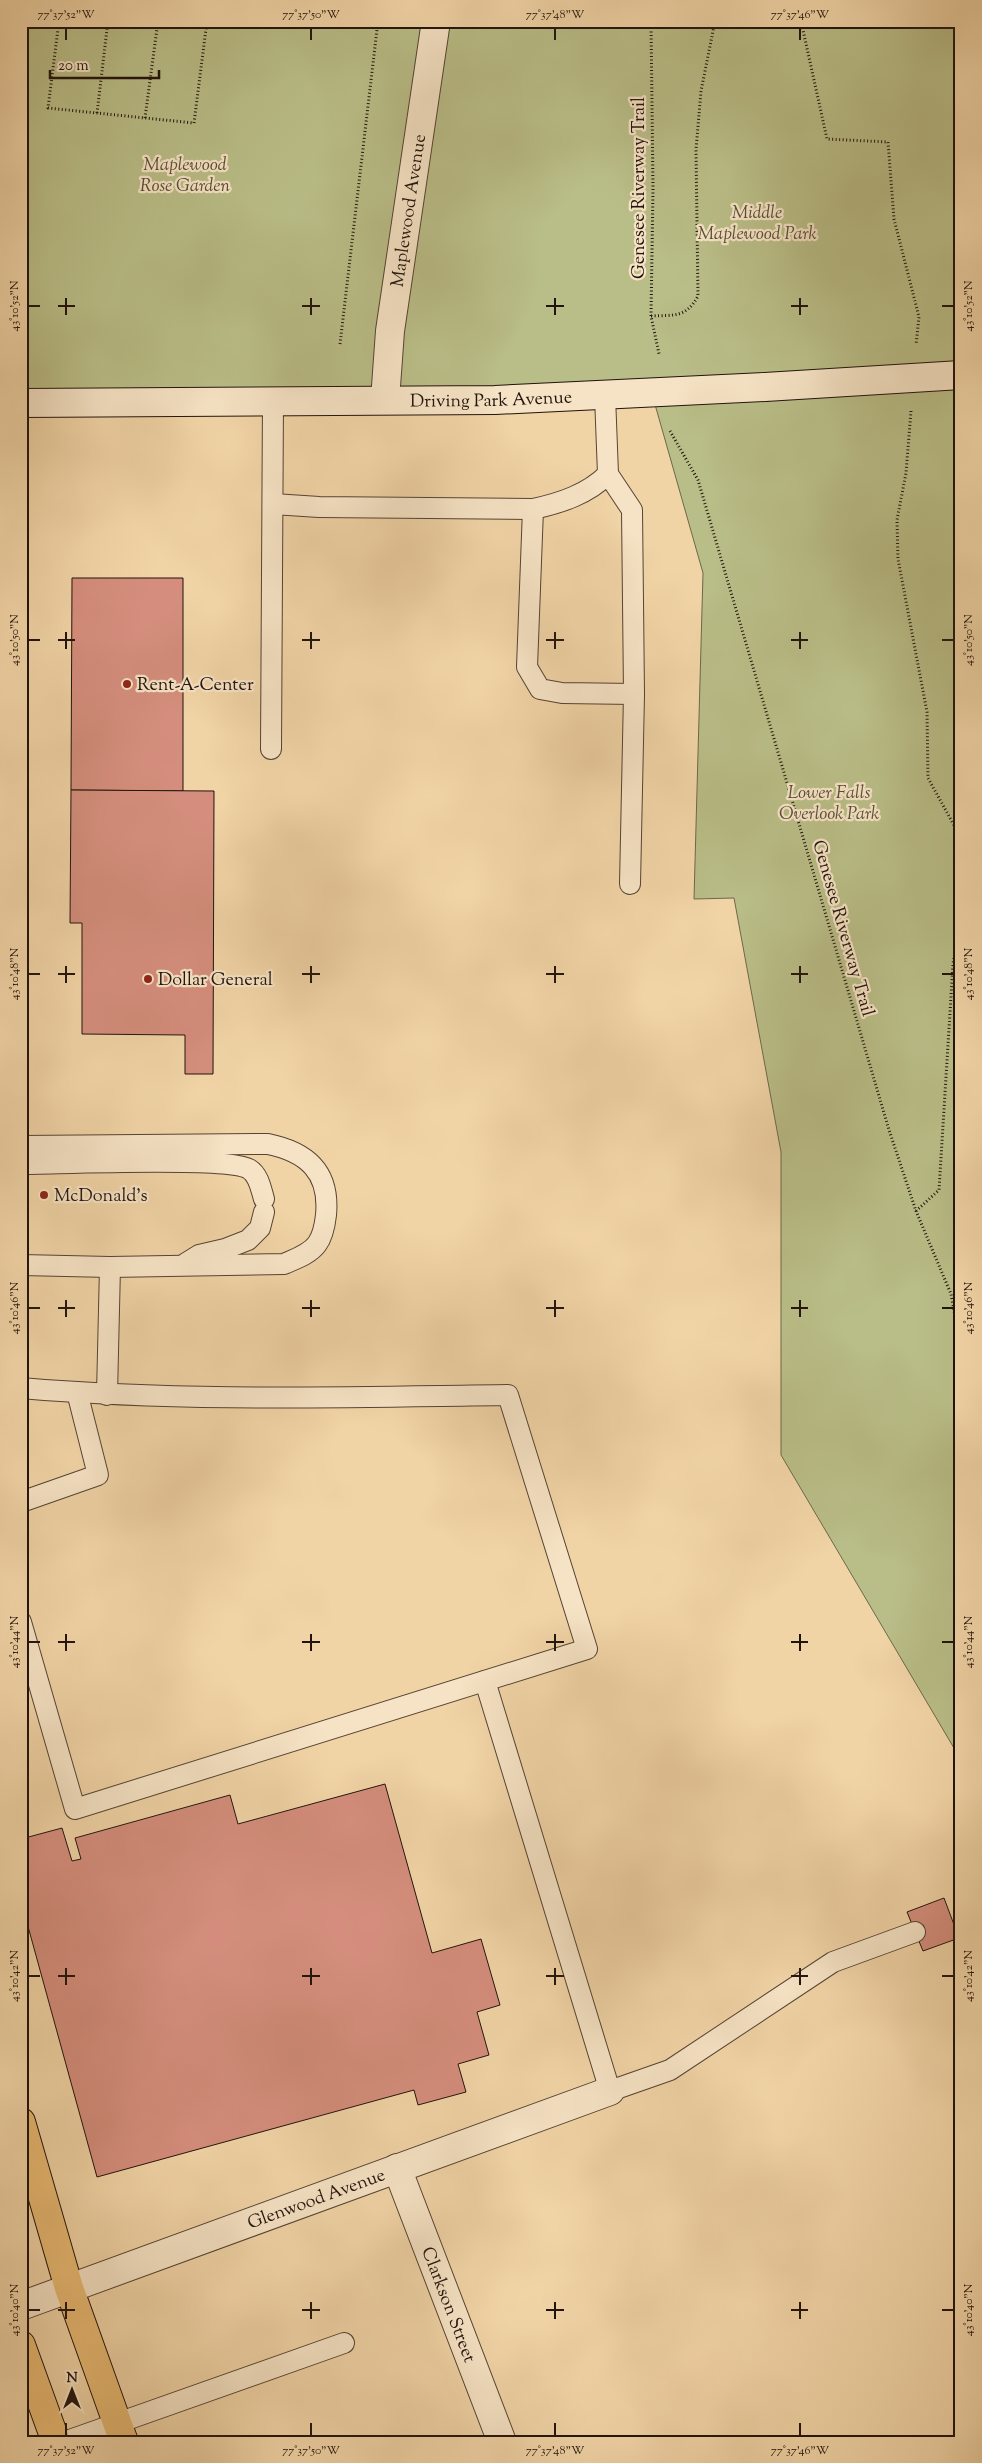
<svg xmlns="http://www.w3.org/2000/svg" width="982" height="2463" viewBox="0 0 982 2463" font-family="'Sorts Mill Goudy',serif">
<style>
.green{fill:#b9bd87;stroke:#6d684a}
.building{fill:#d58e7d;stroke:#21130d}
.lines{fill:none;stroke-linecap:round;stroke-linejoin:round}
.lane-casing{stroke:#554333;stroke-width:22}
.street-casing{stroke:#554333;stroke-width:30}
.secondary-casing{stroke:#21130d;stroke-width:30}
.primary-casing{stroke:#21130d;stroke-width:30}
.path{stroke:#21130d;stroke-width:3;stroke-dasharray:1 2.5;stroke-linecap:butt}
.lane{stroke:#f6e3c5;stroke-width:20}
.street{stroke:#f6e3c5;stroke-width:28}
.secondary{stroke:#f6e3c5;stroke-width:28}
.primary{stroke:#e8ba73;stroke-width:28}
.secondary-bridge-casing{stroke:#21130d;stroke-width:30;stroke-linecap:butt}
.secondary-bridge{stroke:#f6e3c5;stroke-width:28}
.ticks{fill:none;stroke:#21130d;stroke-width:2}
.poi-dot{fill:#8f2418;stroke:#f6e3c5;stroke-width:2}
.labels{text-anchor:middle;stroke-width:4.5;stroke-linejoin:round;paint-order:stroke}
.park-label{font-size:18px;font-style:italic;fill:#564e38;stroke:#f6e3c5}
.street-label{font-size:18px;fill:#21130d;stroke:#f6e3c5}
.poi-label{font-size:18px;fill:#21130d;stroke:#f6e3c5;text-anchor:start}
.neatline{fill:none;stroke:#21130d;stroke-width:2}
.ticks-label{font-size:12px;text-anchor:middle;fill:#21130d}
</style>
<rect width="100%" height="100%" fill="#f1d4a6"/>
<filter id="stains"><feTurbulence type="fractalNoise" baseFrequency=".004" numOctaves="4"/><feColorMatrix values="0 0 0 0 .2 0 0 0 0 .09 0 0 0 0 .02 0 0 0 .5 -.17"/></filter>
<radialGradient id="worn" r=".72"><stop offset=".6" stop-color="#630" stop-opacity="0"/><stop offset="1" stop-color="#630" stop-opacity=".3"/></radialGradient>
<!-- green -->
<polygon class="green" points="21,21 961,21 961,1760 781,1455 781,1152 734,898 694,899 703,573 652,394 21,403"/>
<!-- building -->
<g class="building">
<polygon points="72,578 183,578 183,791 71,790"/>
<polygon points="71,790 214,791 213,1074 185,1074 185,1035 82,1034 82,923 70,923"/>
<polygon points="385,1784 432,1953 481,1939 500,2005 477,2012 489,2055 458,2064 466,2092 418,2105 414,2090 97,2177 21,1901 21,1839 62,1828 72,1861 81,1859 75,1838 230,1795 238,1824"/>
<polygon points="944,1898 959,1938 923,1951 907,1912"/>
</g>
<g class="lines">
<defs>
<g id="lane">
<path d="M 273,504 L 319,507 L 533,509 C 561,503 588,494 608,474 L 605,396"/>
<polyline points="533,509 527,667 540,689 562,693 634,694 632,510 608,474"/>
<polyline points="271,749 273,401"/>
<polyline points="630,884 634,694"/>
<path d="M 21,1146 L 268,1144 C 307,1152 330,1172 326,1215 C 325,1224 323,1236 317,1244 C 310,1254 295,1259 284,1264 L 110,1267 L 21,1265"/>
<path d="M 21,1164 C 57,1164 228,1156 249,1169 C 259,1175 261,1189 264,1199"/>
<polyline points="186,1263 199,1255 225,1249 248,1240 260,1228 264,1212"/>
<path d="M 21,1388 C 183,1402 345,1397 508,1395 L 587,1649 L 75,1809 L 21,1622"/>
<polyline points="107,1395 110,1267"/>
<polyline points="21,1502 98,1475 77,1392"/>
<polyline points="485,1681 610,2091 670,2070 833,1962 915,1932"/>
<polyline points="64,2442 344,2343"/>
</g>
<g id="street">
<path id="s1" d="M 385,400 L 390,331 L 436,21"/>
<path id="s2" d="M 397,2168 L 502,2442"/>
<path id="s3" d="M 21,2306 L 610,2091"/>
</g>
<g id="secondary">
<path id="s4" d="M 21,403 L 495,400 L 765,387"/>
</g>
<g id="primary">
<polyline points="21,2122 69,2288 124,2442"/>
<polyline points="21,2345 56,2442"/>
</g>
</defs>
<!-- lane casing -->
<use href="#lane" class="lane-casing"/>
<!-- street casing -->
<use href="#street" class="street-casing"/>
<!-- secondary casing -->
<use href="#secondary" class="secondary-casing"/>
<!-- primary casing -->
<use href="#primary" class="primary-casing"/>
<!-- path -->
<g class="path">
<polyline points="59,21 48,108 194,123 207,21"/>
<polyline points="651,21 653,188 651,316 659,354"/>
<polyline points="801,21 827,139 888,142 894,219 919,317 916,345"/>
<polyline points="97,113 108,21"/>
<polyline points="145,118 158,21"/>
<path d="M 651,316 C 674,315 686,318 698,296 L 696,150 L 701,91 L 715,21"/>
<polyline points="340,344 378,21"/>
<polyline points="911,411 906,473 897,520 898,559 927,712 928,778 961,838"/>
<polyline points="670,431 698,480 889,1130 916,1211 951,1294 961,1349"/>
<polyline points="916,1211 939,1190 953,964 961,918"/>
</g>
<!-- lane -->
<use href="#lane" class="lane"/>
<!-- street -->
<use href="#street" class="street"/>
<!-- secondary -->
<use href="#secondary" class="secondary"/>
<!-- primary -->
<use href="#primary" class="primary"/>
<defs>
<polyline id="secondary-bridge" points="765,387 961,375"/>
</defs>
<!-- secondary-bridge casing -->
<use href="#secondary-bridge" class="secondary-bridge-casing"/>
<!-- secondary-bridge -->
<use href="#secondary-bridge" class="secondary-bridge"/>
</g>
<!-- ticks -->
<path class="ticks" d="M 66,28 L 66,40M 311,28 L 311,40M 555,28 L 555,40M 800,28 L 800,40M 66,298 L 66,315M 311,298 L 311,315M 555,298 L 555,315M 800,298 L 800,315M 28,306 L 40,306M 58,306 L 75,306M 302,306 L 320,306M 546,306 L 564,306M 791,306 L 808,306M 942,306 L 954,306M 66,632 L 66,649M 311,632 L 311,649M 555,632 L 555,649M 800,632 L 800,649M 28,640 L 40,640M 58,640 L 75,640M 302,640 L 320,640M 546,640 L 564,640M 791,640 L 808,640M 942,640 L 954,640M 66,966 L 66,983M 311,966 L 311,983M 555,966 L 555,983M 800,966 L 800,983M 28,974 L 40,974M 58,974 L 75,974M 302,974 L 320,974M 546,974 L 564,974M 791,974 L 808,974M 942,974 L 954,974M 66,1300 L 66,1317M 311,1300 L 311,1317M 555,1300 L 555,1317M 800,1300 L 800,1317M 28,1308 L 40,1308M 58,1308 L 75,1308M 302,1308 L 320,1308M 546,1308 L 564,1308M 791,1308 L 808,1308M 942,1308 L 954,1308M 66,1634 L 66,1651M 311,1634 L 311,1651M 555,1634 L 555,1651M 800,1634 L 800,1651M 28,1642 L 40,1642M 58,1642 L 75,1642M 302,1642 L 320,1642M 546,1642 L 564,1642M 791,1642 L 808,1642M 942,1642 L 954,1642M 66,1968 L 66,1985M 311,1968 L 311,1985M 555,1968 L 555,1985M 800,1968 L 800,1985M 28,1976 L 40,1976M 58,1976 L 75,1976M 302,1976 L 320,1976M 546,1976 L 564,1976M 791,1976 L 808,1976M 942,1976 L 954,1976M 66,2302 L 66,2319M 311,2302 L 311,2319M 555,2302 L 555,2319M 800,2302 L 800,2319M 28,2310 L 40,2310M 58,2310 L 75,2310M 302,2310 L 320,2310M 546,2310 L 564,2310M 791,2310 L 808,2310M 942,2310 L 954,2310M 66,2423 L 66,2436M 311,2423 L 311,2436M 555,2423 L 555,2436M 800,2423 L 800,2436"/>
<!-- markers -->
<g class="poi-dot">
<circle cx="127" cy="684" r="5"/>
<circle cx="148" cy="979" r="5"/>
<circle cx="44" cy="1195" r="5"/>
</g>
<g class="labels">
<!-- park labels -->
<g class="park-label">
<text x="185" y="170">Maplewood<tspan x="185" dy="21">Rose Garden</tspan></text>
<text x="757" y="218">Middle<tspan x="757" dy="21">Maplewood Park</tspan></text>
<text x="829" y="798">Lower Falls<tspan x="829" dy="21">Overlook Park</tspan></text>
</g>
<!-- street labels -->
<g class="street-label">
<text transform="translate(638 188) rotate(-90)" y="6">Genesee Riverway Trail</text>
<text dy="6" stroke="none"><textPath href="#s1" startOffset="191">Maplewood Avenue</textPath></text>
<text dy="6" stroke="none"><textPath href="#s4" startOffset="470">Driving Park Avenue</textPath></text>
<text transform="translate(844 928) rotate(74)" y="6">Genesee Riverway Trail</text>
<text dy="6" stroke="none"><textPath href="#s3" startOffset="314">Glenwood Avenue</textPath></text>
<text dy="6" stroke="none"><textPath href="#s2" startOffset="146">Clarkson Street</textPath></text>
</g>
<!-- poi labels -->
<g class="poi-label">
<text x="137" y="690">Rent-A-Center</text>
<text x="158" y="985">Dollar General</text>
<text x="54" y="1201">McDonald's</text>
</g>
</g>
<!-- margin -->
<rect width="982" height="2463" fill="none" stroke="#f1d4a6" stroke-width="55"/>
<!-- north arrow -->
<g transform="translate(72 2390)" stroke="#f6e3c5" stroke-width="4" paint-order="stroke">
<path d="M0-4L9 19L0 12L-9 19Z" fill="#21130d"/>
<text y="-8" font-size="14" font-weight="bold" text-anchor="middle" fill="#21130d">N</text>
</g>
<!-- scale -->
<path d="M50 70v8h109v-8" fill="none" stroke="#21130d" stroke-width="2.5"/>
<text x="58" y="70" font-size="15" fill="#21130d" stroke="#f6e3c5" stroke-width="4" paint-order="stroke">20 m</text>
<rect x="28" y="28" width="926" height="2408" class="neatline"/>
<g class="ticks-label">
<text x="66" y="18">77°37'52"W</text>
<text x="311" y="18">77°37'50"W</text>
<text x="555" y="18">77°37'48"W</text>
<text x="800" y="18">77°37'46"W</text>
<text transform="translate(14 306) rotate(-90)" y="4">43°10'52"N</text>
<text transform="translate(968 306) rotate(-90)" y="4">43°10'52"N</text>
<text transform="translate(14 640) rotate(-90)" y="4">43°10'50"N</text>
<text transform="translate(968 640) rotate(-90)" y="4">43°10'50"N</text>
<text transform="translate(14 974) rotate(-90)" y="4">43°10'48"N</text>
<text transform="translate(968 974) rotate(-90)" y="4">43°10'48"N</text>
<text transform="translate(14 1308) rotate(-90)" y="4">43°10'46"N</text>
<text transform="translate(968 1308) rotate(-90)" y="4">43°10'46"N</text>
<text transform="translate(14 1642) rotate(-90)" y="4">43°10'44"N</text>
<text transform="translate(968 1642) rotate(-90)" y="4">43°10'44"N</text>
<text transform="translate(14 1976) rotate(-90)" y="4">43°10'42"N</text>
<text transform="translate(968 1976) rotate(-90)" y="4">43°10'42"N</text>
<text transform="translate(14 2310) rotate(-90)" y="4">43°10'40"N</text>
<text transform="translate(968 2310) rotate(-90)" y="4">43°10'40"N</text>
<text x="66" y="2454">77°37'52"W</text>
<text x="311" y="2454">77°37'50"W</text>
<text x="555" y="2454">77°37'48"W</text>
<text x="800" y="2454">77°37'46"W</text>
</g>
<rect width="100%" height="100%" filter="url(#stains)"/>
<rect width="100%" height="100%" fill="url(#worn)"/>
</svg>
